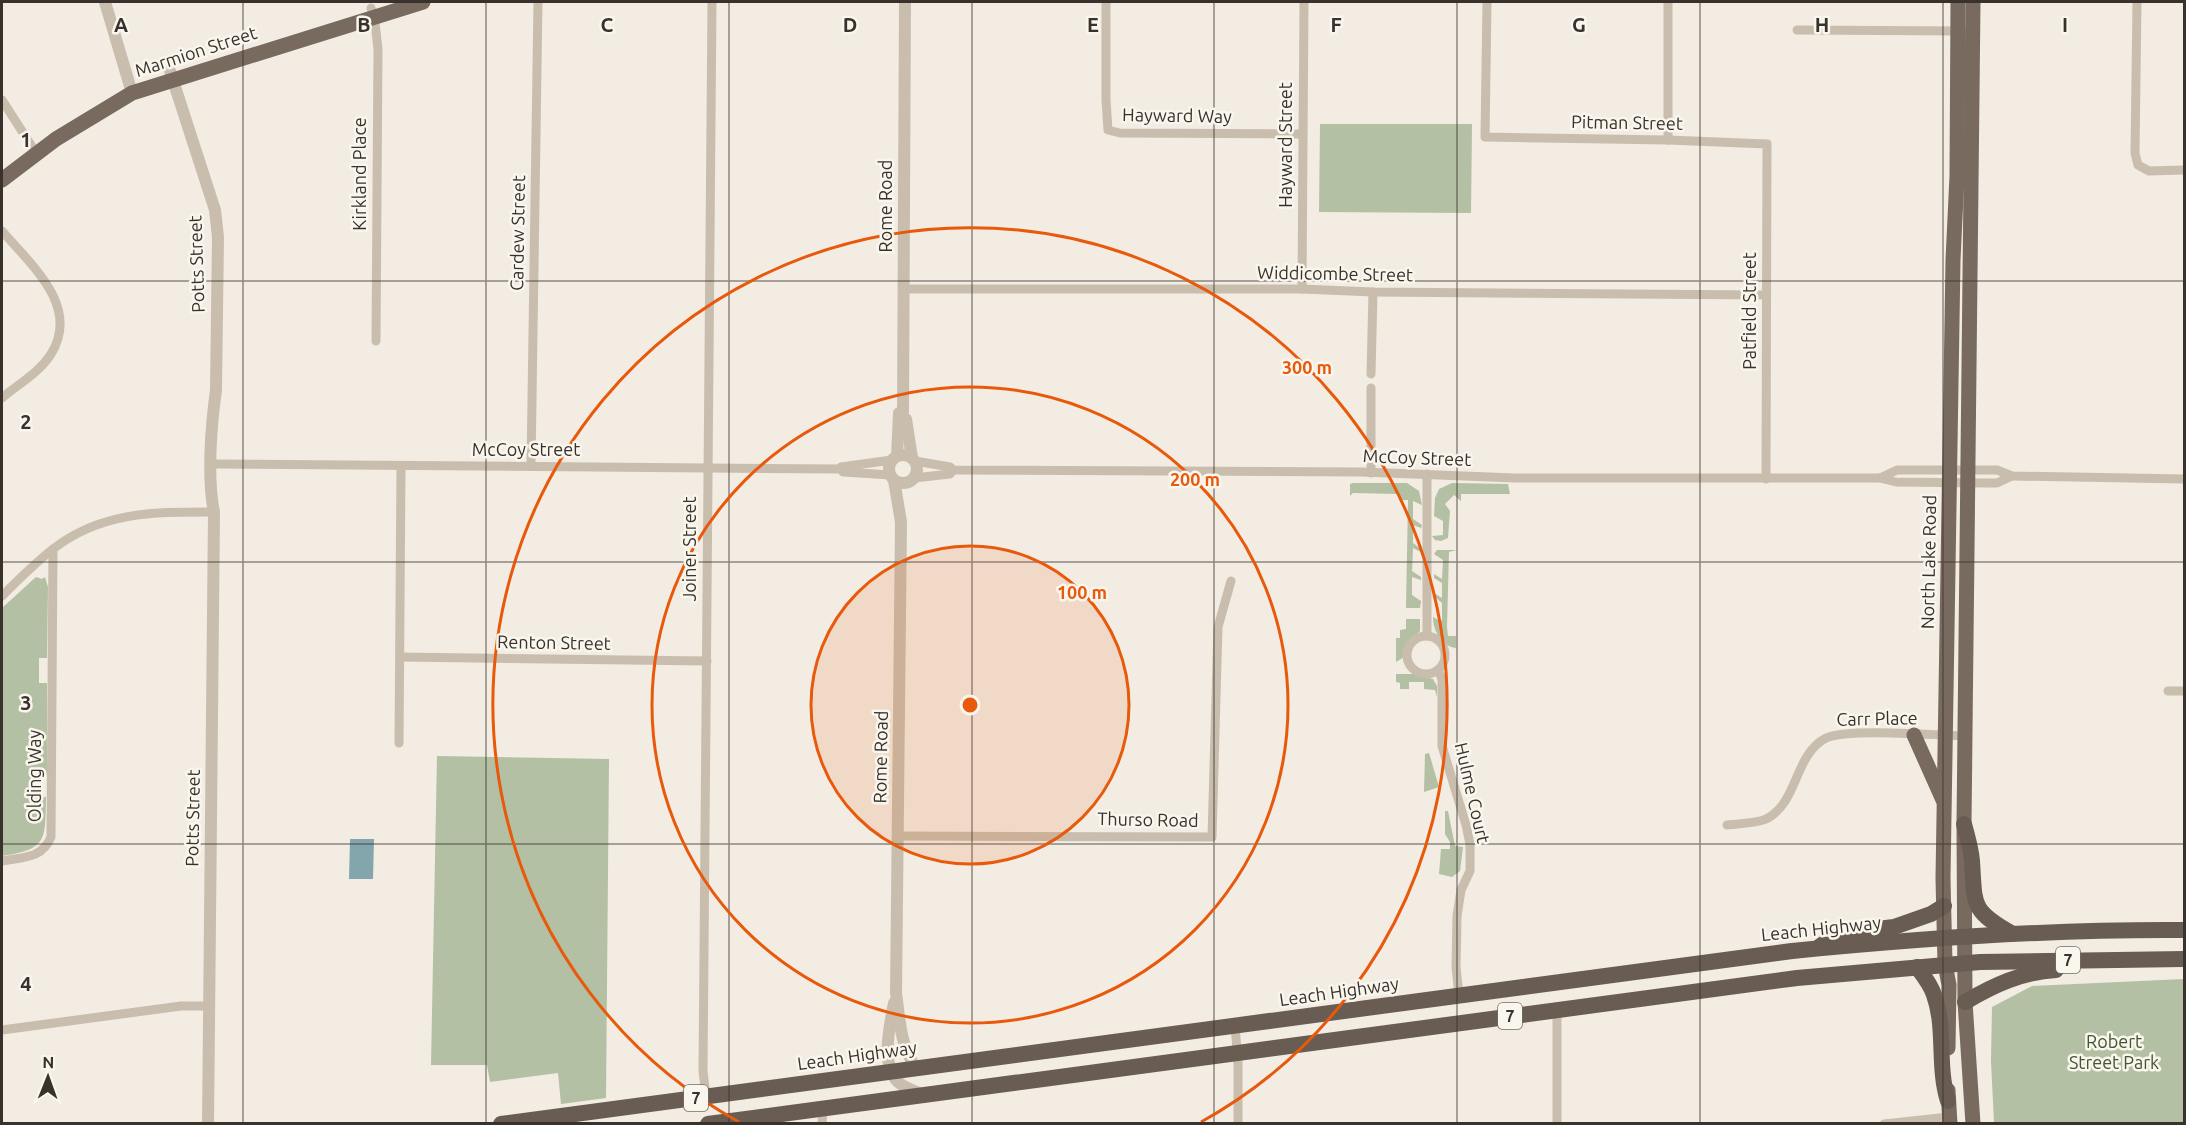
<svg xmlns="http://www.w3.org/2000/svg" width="2186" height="1125" viewBox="0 0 2186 1125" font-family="Ubuntu,sans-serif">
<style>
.green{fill:#b3c0a3}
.water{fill:#83a6ad}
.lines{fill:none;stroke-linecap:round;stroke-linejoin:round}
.minor{stroke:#c9beae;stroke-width:9}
.tertiary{stroke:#c9beae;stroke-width:12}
.primary{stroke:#796a5f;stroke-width:15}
.trunk{stroke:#695c52;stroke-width:16}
.grid{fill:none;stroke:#39312c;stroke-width:1.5;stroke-opacity:0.55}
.ring{fill:none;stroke:#e8590c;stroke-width:3}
.labels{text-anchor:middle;stroke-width:5;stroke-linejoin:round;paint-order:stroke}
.shield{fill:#f9f6ee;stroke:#736c66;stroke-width:1.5}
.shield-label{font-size:16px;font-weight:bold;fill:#39312c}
.street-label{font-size:18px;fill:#39312c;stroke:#f9f6ee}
.park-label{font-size:18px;fill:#445532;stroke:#f9f6ee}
.grid-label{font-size:20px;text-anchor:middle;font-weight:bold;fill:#39312c;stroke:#f9f6ee;stroke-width:5;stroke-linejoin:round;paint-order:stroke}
.centre{fill:#e8590c;stroke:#f9f6ee;stroke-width:3}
.ring-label{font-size:18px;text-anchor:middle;font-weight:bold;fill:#e8590c;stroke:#f9f6ee;stroke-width:5;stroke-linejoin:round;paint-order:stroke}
</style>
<rect width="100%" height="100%" fill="#f2ece2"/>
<!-- green -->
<g class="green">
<polygon points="1320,124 1472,124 1471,213 1319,212"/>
<polygon points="1353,483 1407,483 1419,491 1422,505 1413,501 1413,519 1422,525 1421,528 1413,525 1413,543 1421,549 1421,552 1413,548 1412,571 1421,577 1421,580 1412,577 1412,595 1421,601 1420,608 1406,608 1408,500 1399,500 1398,494 1353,493 1350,496 1350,484"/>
<polygon points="1452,483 1508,484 1510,494 1461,494 1461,501 1454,495 1445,504 1450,511 1448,538 1441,541 1435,540 1432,536 1443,535 1443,521 1434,516 1435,498 1439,489"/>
<path d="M 1437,550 L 1457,550 L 1449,552 L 1447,627 L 1448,636 L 1456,636 L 1456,648 C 1441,646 1433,630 1433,617 L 1440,621 L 1442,620 L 1442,603 L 1434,596 L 1434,593 L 1442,598 L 1442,583 L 1434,578 L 1434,574 L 1442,579 L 1443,560 L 1434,554 Z"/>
<path d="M 36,577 L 42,579 L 45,577 L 48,587 L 47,658 L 39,658 L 39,683 L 47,683 L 47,775 L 37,776 L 37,797 L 46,797 C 45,840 48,849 2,856 L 2,608 Z"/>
<polygon points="1406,619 1420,619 1420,631 1407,644 1404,657 1396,662 1396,638 1400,638 1400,630 1406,629"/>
<polygon points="1396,674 1414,674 1433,679 1437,686 1437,697 1435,690 1424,689 1424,682 1409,682 1409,689 1400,689 1400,683 1396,682"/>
<polygon points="1429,753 1439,787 1424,792 1425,754"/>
<polygon points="437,756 609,759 606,1098 561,1104 558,1073 490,1082 487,1065 431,1065"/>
<polygon points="1445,811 1448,811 1455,846 1463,847 1460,871 1452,877 1439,874 1441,849 1450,849 1450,842 1445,834"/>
<polygon points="2184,979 2184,1123 1994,1123 1991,1061 1992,1007 2032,986"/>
</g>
<!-- water -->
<polygon class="water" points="350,839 374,839 373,879 349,879"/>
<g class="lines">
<!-- minor -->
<g class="minor">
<polyline points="1106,2 1106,100 1108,130 1120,133 1302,134"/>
<polyline points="1487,2 1485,137 1668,140 1767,144 1766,479"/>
<polyline points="1668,2 1668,140"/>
<polyline points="2137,2 2135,153 2138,165 2149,171 2184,170"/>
<polyline points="371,8 375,23 378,49 376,341"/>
<polyline points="1797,30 1963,31"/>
<polyline points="2,100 36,153"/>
<path d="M 2,231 C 30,264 81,306 51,354 C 40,372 17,385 2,398"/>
<polyline points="903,289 1302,289 1373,292 1766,295"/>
<polyline points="1302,289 1304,2"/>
<polyline points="1371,374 1373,292"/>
<polyline points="1371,388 1371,473"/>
<polyline points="915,461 950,467 953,470 1362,472 1515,478 1880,478 1896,482 1988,483 1997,483 2012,476"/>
<polyline points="212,464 840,469 841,467 892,460"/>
<polyline points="531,466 538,2"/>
<polyline points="843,472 891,475"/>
<polyline points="1427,474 1427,636"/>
<polyline points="914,478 950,474 953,470"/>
<polyline points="1880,478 1897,470 1997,470 2012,476 2184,479"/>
<path d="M 2,596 C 18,580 35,563 53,549 C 102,511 155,512 214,512"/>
<circle cx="1426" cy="655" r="19"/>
<polyline points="400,657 707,661"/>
<polyline points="1438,670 1442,679 1442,746 1466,825 1470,844 1470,871 1461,890 1457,916 1456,967 1459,995"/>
<polyline points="2168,691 2184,691"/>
<polyline points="399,743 401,467"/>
<path d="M 1727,825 C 1737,824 1760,823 1768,818 C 1799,800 1794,755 1826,738 C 1846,728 1937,735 1964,736"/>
<polyline points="898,836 1212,837 1218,627 1231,581"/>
<path d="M 2,861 C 23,857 42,859 51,837 L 53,549"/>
<polyline points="1557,1010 1557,1124"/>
<polyline points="1235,1025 1238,1063 1238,1124"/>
<polyline points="2,1030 181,1006 209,1006"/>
<polyline points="706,1096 703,1071 712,2"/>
<polyline points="822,1124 823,1108"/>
<polyline points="1884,1124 1949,1117"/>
</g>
<!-- tertiary -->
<g class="tertiary">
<polyline points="105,2 132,93"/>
<path d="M 170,71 L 215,210 L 218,237 L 216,390 C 211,426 207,478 214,512 L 208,1124"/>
<polyline points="906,419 912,458"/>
<circle cx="903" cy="469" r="14"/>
<polyline points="897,456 899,413 903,411 905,2"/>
<path d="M 894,480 L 901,522 L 896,993 C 900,1021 900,1045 916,1068"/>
<path d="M 894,1003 C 890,1025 880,1064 898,1082 C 905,1088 915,1091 923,1095"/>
</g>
<!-- primary -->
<g class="primary">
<polyline points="2,180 56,139 132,93 423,2"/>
<polyline points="1914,735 1943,800"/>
<polyline points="1948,1048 1949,985 1945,964 1943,878 1953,260 1957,176 1958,2"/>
<polyline points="1948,1090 1950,1124"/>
<polyline points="1973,1124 1965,1002 1964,824 1973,2"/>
</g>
<!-- trunk -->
<g class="trunk">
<path d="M 1964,824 C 1967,836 1971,848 1972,861 C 1975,904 1970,910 2011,933"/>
<polyline points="1819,947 1837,934 1894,927 1931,914 1944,906"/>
<path d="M 1917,967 C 1923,975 1931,985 1934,995 C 1946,1028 1937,1067 1948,1101"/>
<path d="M 1965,1002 C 1994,985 2022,972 2056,970"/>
<path d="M 501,1124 L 1792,951 C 1923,938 2053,929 2184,930"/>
<polyline points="708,1124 1797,978 1980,962 2184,959"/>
</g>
</g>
<!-- grid -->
<path class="grid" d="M 243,2 L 243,1124M 486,2 L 486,1124M 729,2 L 729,1124M 972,2 L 972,1124M 1214,2 L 1214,1124M 1457,2 L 1457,1124M 1700,2 L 1700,1124M 1943,2 L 1943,1124M 2,281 L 2184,281M 2,562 L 2184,562M 2,844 L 2184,844"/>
<!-- distance rings -->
<circle cx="970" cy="705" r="159" fill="#e8590c" fill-opacity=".12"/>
<g class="ring">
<circle cx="970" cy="705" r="159"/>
<circle cx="970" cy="705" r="318"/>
<path d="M739 1122A477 477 0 1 1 1201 1122"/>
</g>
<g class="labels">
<!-- shield labels -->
<g class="shield">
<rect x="2056" y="947" width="24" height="26" rx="4.5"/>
<rect x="1498" y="1003" width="24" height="26" rx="4.5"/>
<rect x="684" y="1085" width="24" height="26" rx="4.5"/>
</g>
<g class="shield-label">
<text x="2068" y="966">7</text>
<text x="1510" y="1022">7</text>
<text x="696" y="1104">7</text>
</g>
<!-- street labels -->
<g class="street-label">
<text transform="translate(196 52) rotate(-18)" y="6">Marmion Street</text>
<text transform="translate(1177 116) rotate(1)" y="6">Hayward Way</text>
<text transform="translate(1627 123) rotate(1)" y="6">Pitman Street</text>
<text transform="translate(1286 145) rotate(-90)" y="6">Hayward Street</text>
<text transform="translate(360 174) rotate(-90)" y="6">Kirkland Place</text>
<text transform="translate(886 206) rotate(-90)" y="6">Rome Road</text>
<text transform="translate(518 233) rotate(-89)" y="6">Cardew Street</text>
<text transform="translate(197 264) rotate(-92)" y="6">Potts Street</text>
<text transform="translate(1335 274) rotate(1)" y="6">Widdicombe Street</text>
<text transform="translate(1750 311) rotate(-90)" y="6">Patfield Street</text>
<text x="526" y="456">McCoy Street</text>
<text transform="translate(1417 458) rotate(2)" y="6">McCoy Street</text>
<text transform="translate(690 549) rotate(-90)" y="6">Joiner Street</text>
<text transform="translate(1929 562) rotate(-89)" y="6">North Lake Road</text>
<text transform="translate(554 643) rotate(1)" y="6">Renton Street</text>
<text transform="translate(1877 719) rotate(-1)" y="6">Carr Place</text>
<text transform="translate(881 757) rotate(-89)" y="6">Rome Road</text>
<text transform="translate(35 776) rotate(-90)" y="6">Olding Way</text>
<text transform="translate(1472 793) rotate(77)" y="6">Hulme Court</text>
<text transform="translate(193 818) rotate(-89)" y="6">Potts Street</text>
<text transform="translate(1148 820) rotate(1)" y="6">Thurso Road</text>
<text transform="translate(1821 929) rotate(-6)" y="6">Leach Highway</text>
<text transform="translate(1339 992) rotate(-8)" y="6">Leach Highway</text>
<text transform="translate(857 1056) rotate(-8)" y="6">Leach Highway</text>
</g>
<!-- park labels -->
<g class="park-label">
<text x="2114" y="1048">Robert<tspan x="2114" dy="21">Street Park</tspan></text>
</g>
</g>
<g class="grid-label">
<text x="121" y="32">A</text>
<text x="364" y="32">B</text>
<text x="607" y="32">C</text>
<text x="850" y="32">D</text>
<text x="1093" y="32">E</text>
<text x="1336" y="32">F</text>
<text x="1579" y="32">G</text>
<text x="1822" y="32">H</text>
<text x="2065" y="32">I</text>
<text x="26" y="147">1</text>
<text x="26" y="429">2</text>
<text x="26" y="710">3</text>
<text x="26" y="991">4</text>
</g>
<circle cx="970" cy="705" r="9" class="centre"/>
<g class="ring-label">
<text x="1307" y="374">300 m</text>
<text x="1195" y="486">200 m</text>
<text x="1082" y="599">100 m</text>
</g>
<!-- border -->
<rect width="2186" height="1125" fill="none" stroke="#39312c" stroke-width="6"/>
<!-- north arrow -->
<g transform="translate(48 1077) rotate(1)" stroke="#f9f6ee" stroke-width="4.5" paint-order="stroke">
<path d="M0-4.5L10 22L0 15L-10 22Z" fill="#39312c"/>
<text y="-9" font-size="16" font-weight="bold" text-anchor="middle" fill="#39312c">N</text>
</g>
</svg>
